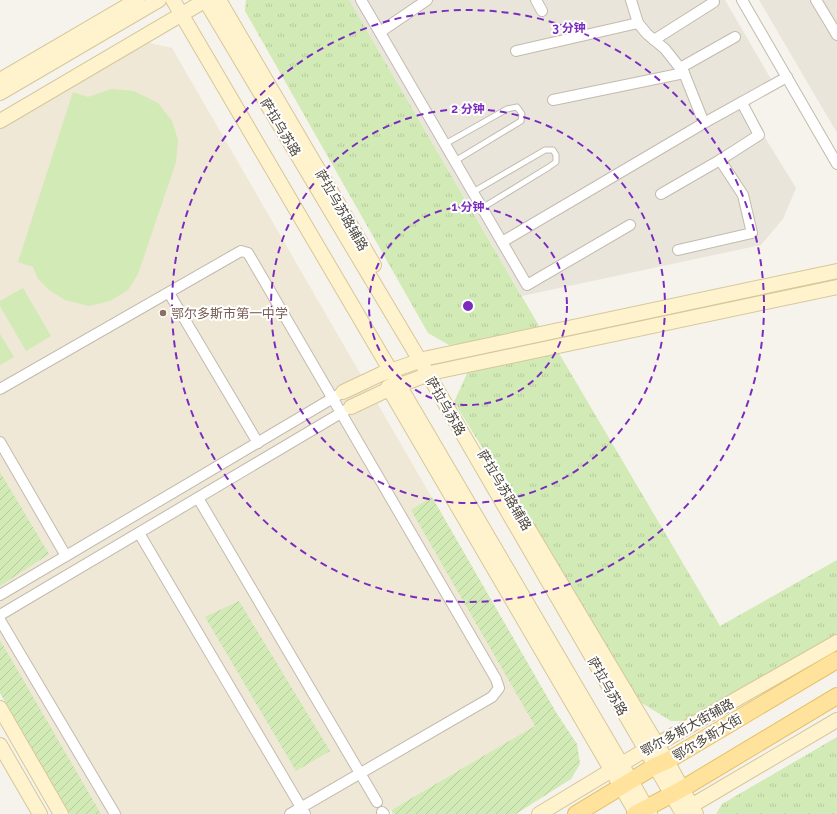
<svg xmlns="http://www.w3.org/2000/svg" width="837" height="814" viewBox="0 0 837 814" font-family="Raleway,'Noto Sans SC',sans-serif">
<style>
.residential{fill:#eae5da}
.education{fill:#efe8d6}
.grass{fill:#d2eab5}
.park{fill:url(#park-tufts)}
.garden{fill:url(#garden-furrows)}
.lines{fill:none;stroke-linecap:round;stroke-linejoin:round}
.lane-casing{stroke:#c2bbae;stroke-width:7}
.street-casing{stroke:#c2bbae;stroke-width:12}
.secondary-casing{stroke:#d6c79b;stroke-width:16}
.primary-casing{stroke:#e6c16a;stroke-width:18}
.lane{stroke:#fff;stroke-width:5}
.street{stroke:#fff;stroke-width:10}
.secondary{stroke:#fff3cd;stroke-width:14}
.primary{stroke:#ffe39c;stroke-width:16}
.ring{fill:none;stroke:#7b2cbf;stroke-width:2;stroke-dasharray:7 5}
.education-dot{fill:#8d6e63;stroke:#fff;stroke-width:1.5}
.labels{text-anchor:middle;stroke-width:4;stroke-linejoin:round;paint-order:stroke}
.street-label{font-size:13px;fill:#4b4439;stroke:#fff}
.education-label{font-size:13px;fill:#785e54;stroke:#fff;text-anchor:start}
.centre{fill:#7b2cbf;stroke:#fff;stroke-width:2}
.ring-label{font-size:12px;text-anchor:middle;font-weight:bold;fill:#7b2cbf;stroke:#fff;stroke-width:4;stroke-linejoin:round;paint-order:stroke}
</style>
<defs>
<pattern id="park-tufts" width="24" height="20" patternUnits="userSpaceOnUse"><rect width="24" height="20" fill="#d2eab5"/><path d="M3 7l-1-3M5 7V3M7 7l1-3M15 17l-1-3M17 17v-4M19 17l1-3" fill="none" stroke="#b6ca9c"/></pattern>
<pattern id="garden-furrows" width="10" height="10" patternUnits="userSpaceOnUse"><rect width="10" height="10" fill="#d2eab5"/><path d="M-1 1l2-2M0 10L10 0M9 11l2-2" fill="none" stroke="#b6ca9c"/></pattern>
</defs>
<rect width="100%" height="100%" fill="#f6f3ec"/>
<!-- residential -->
<g class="residential">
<polygon points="349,0 725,0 771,79 764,84 769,92 752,102 748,110 796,188 783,219 761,245 522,296"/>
<polygon points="759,0 837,0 837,133"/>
</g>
<!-- education -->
<polygon class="education" points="146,42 172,48 557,714 383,814 70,814 0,693 0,128"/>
<!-- grass -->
<g class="grass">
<polygon points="112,89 134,91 158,103 172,121 178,140 176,162 138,274 128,290 110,301 89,306 65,300 49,290 38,279 33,267 18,262 73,92 88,97"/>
<polygon points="23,288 51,336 26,351 0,306 0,301"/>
<polygon points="0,334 14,357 0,365"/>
</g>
<!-- park -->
<g class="park">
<polygon points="246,0 349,0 542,331 481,342 449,345 428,333 245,11"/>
<polygon points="557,350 720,626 837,560 837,639 696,721 671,721 640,702 454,402 469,369"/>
<polygon points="837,737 837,814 716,814 722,804"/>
</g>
<!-- garden -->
<g class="garden">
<polygon points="0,472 49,554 0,586"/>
<polygon points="432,497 557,714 577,744 580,764 571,779 516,814 393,814 391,810 535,726 411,510"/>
<polygon points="239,601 330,751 296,771 205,617"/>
<polygon points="0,640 101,814 70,814 0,693"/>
</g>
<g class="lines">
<defs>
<g id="lane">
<polyline points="445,144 507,109 517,107 522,114 521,121 455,161"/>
<polyline points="473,192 545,150 553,150 556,155 556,162 549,167 482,208"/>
</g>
<g id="street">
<polyline points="361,0 527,285 630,225"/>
<polyline points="536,0 542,11"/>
<polyline points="631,0 638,23 647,34 665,49 684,73 704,123"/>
<polyline points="742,0 837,164"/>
<polyline points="816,0 837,35"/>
<polyline points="380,32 427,0"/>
<polyline points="654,40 714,2"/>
<polyline points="516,51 638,23"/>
<polyline points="680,68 735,37"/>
<polyline points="553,100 684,73"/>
<polyline points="661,194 720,160 759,135 742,103"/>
<polyline points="502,242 704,123 787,77"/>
<polyline points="678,250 752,233 743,195 720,160"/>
<polyline points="169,293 258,443"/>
<polyline points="0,389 241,251 248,253 496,679 499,688 492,697 290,814"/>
<polyline points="0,442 66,556"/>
<polyline points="198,498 377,802"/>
<polyline points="139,533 305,814"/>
<polyline points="0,595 338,395"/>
<polyline points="0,615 346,410"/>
<polyline points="0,620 115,814"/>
<polyline points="382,812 384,814"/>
</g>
<g id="secondary">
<polyline points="173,0 622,765 650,814"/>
<polyline points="205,0 428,374 683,814"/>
<polyline points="219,0 374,265"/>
<polyline points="0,80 137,0"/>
<polyline points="0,93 159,0"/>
<polyline points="0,121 206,0"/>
<polyline points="388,387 637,814"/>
<polyline points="343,392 381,374 428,358 837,271"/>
<polyline points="351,407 389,389 435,372 837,287"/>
<polyline points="528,528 667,761 696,814"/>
<polyline points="0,708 61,814"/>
<polyline points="0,745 40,814"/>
<polyline points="684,811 691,806 837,720"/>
<polyline points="539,814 645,750 656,745 837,642"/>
</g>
<g id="primary">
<polyline points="576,814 655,766 667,761 837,660"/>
<polyline points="635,814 682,789 837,696"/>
</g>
</defs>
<!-- lane casing -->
<use href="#lane" class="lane-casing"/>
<!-- street casing -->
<use href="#street" class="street-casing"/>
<!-- secondary casing -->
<use href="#secondary" class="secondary-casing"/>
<!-- primary casing -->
<use href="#primary" class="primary-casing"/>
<!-- lane -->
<use href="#lane" class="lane"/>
<!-- street -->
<use href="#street" class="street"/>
<!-- secondary -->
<use href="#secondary" class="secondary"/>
<!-- primary -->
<use href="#primary" class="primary"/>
</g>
<!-- distance rings -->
<g class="ring">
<circle cx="468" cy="306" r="99"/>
<circle cx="468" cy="306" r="197"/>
<circle cx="468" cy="306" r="296"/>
</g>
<!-- markers -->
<circle class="education-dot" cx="163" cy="313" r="4"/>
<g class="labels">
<!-- street labels -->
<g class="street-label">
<text transform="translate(281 127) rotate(59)" y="5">萨拉乌苏路</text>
<text transform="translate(342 210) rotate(60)" y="5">萨拉乌苏路辅路</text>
<text transform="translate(446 406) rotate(60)" y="5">萨拉乌苏路</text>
<text transform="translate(505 490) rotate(59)" y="5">萨拉乌苏路辅路</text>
<text transform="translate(608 686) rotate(60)" y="5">萨拉乌苏路</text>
<text transform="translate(687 727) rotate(-29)" y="5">鄂尔多斯大街辅路</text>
<text transform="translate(707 737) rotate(-31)" y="5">鄂尔多斯大街</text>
</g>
<!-- education labels -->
<g class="education-label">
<text x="171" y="318">鄂尔多斯市第一中学</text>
</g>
</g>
<circle cx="468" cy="306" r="6" class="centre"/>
<g class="ring-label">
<text x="569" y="32">3 分钟</text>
<text x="468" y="113">2 分钟</text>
<text x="468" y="211">1 分钟</text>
</g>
</svg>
